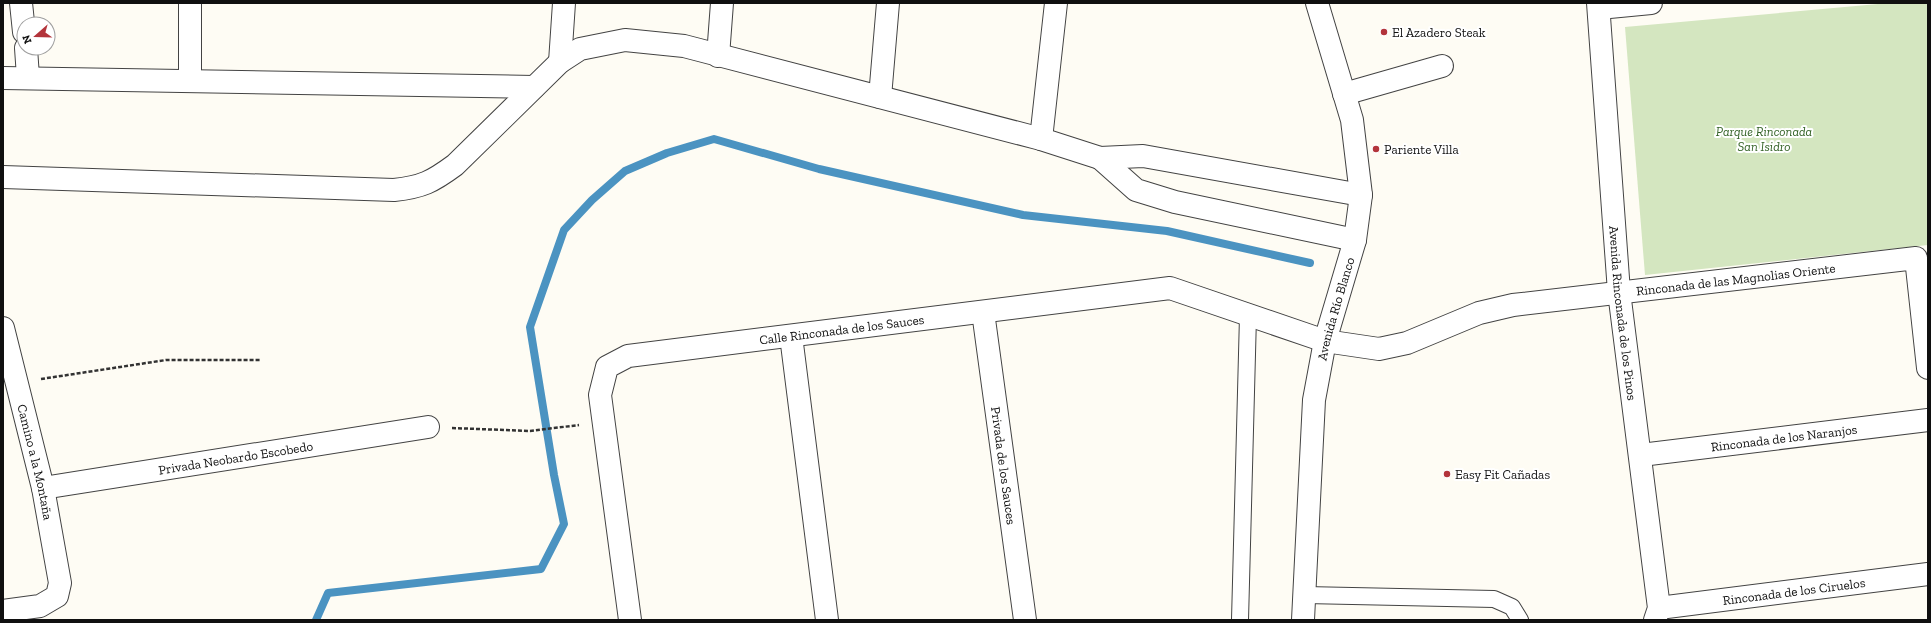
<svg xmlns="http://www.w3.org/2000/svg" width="1931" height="623" viewBox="0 0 1931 623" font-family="'Zilla Slab',serif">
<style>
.green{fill:#d4e6c0}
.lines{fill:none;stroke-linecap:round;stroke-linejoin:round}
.stream{stroke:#4b93c1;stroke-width:8}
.service-casing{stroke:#434343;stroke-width:18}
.minor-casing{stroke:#434343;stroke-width:24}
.path{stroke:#323232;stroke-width:2.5;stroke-dasharray:4 2;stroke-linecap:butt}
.service{stroke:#fff;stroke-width:16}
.minor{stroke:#fff;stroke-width:22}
.poi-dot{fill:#b3343b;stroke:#fff;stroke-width:1.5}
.labels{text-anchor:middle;stroke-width:4;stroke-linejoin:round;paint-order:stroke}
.poi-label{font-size:13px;fill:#101010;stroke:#fff;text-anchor:start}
.park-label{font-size:13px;font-style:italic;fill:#336226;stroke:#fff}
.street-label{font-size:13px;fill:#101010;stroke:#fff}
</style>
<rect width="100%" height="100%" fill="#fefcf4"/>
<!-- green -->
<polygon class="green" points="1889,3 1928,3 1928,245 1645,275 1625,27"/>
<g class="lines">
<!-- stream -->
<polyline class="stream" points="316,620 328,593 541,569 564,524 554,475 530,327 564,230 592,200 625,171 667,153 714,139 819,169 1023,215 1167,231 1310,263"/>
<defs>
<g id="service">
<polyline points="1305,595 1494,599 1512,607 1520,620"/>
<polyline points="1240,620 1248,316"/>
</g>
<g id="minor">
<polyline points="21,3 24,32"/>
<path id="s1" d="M 1598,3 L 1619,292 L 1659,608 L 1655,620"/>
<polyline points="1599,8 1651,3"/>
<polyline points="26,48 28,77"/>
<polyline points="718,56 722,3"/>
<polyline points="560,62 564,3"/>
<polyline points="3,78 534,87"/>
<polyline points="190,80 190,3"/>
<polyline points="1344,94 1442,66"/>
<polyline points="880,97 888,3"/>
<polyline points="1041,139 1056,3"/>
<polyline points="1100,158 1136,190 1175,202 1355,240"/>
<path d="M 3,177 L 394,190 C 422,187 432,182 455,165 L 560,62 L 580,49 L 625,40 L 684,46 L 1041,139 L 1100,158 L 1143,156 L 1361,195"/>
<path id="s2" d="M 983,312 L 1025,620"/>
<path id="s3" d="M 3,328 L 43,488 L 60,583 L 57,596 L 40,606 L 3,611"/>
<polyline points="791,336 827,620"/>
<path id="s4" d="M 1641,455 L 1928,420"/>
<path id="s5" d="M 43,488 L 428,427"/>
<path id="s6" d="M 1659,608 L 1928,574"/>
<path id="s7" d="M 630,620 L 600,395 L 607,367 L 628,356 L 1170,288 L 1325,341 L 1379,349 L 1407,343 L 1479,313 L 1513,305 L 1916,258 L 1928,368"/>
<path id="s8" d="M 1303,620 L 1314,400 L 1325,341 L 1355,240 L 1361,195 L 1352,120 L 1317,3"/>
</g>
</defs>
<!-- service casing -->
<use href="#service" class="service-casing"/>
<!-- minor casing -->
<use href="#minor" class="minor-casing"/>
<!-- path -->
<g class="path">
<polyline points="41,379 166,360 260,360"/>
<polyline points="452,428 530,431 579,425"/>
</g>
<!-- service -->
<use href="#service" class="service"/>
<!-- minor -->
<use href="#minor" class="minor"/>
</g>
<!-- markers -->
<g class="poi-dot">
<circle cx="1384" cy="32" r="4"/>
<circle cx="1376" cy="149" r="4"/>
<circle cx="1447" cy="474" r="4"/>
</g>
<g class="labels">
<!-- poi labels -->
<g class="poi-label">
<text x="1392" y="37">El Azadero Steak</text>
<text x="1384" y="154">Pariente Villa</text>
<text x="1455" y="479">Easy Fit Cañadas</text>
</g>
<!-- park labels -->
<g class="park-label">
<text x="1764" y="136">Parque Rinconada<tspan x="1764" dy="15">San Isidro</tspan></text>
</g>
<!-- street labels -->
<g class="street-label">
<text dy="5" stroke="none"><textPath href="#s7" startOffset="1410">Rinconada de las Magnolias Oriente</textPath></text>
<text dy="5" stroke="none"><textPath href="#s8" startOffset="314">Avenida Río Blanco</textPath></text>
<text dy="5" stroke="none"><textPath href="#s1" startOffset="311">Avenida Rinconada de los Pinos</textPath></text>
<text dy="5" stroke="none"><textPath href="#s7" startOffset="495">Calle Rinconada de los Sauces</textPath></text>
<text dy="5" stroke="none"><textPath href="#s4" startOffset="144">Rinconada de los Naranjos</textPath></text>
<text dy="5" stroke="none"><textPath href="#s5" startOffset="195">Privada Neobardo Escobedo</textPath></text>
<text dy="5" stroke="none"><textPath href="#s3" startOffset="138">Camino a la Montaña</textPath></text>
<text dy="5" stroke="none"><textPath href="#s2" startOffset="155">Privada de los Sauces</textPath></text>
<text dy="5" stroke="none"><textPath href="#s6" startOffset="136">Rinconada de los Ciruelos</textPath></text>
</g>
</g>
<!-- border -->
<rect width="1931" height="623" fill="none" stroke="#101010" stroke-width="8"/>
<!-- north arrow -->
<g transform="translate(36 36) rotate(250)"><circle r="19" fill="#ffffff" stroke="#9f9f9f"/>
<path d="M0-3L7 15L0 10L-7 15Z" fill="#b3343b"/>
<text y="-6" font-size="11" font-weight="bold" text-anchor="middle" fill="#101010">N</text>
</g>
</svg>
